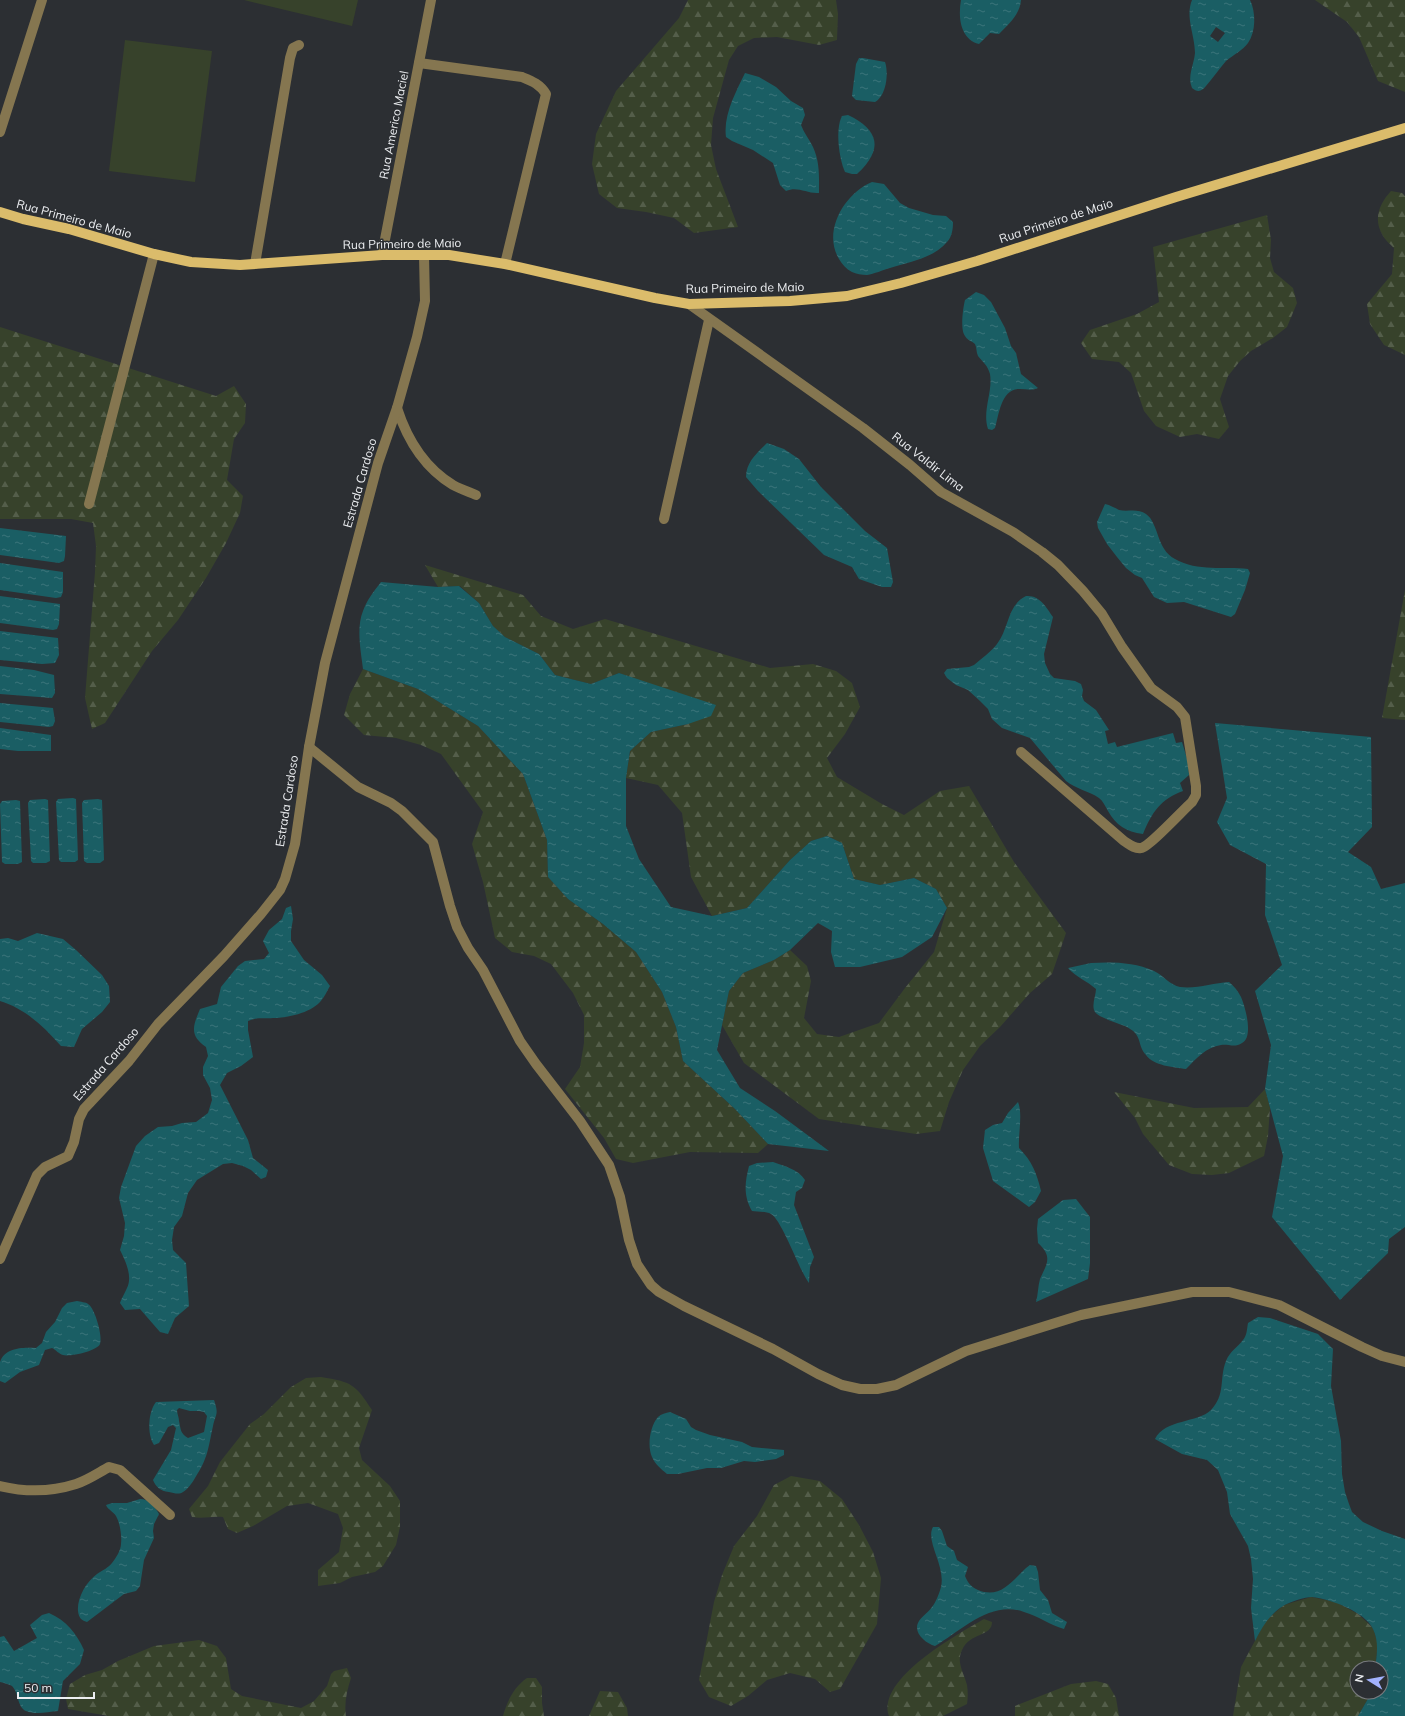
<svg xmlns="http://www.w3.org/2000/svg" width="1405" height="1716" viewBox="0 0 1405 1716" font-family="Mulish,sans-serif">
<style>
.grass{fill:#37422b}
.forest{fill:url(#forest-firs)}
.water{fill:url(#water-ripples);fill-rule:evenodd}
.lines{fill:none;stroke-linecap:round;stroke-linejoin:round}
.minor{stroke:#857650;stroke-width:10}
.major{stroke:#dbbc6b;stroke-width:10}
.labels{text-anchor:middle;stroke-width:3;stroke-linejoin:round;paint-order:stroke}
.street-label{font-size:12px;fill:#eceef1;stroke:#2c2f33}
</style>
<defs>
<pattern id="forest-firs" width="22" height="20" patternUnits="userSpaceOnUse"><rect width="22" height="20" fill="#37422b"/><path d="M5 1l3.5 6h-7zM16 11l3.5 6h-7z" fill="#545e4a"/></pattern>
<pattern id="water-ripples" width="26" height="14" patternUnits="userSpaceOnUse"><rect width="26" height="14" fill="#1a5e64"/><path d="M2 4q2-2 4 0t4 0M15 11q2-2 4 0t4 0" fill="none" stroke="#3b757b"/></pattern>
</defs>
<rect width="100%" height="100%" fill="#2c2f33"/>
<!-- grass -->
<g class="grass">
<polygon points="244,0 358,0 352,26"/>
<polygon points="125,40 212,51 195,182 109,171"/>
</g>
<!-- forest -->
<g class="forest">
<polygon points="688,0 836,0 838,14 837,40 819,45 777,37 754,38 738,46 729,60 713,118 711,145 716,169 738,227 694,233 674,218 646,212 617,208 599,194 592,164 596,134 616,91 679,18"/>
<polygon points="1315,0 1405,0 1405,92 1378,81 1359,37 1347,22"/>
<path d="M 1391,191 L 1402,193 L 1405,196 L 1405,355 L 1384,345 L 1370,324 L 1367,304 L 1392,274 L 1394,248 C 1390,244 1384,239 1382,234 C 1373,218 1380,203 1391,191 Z"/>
<polygon points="1267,215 1271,240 1270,258 1274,272 1293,288 1297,303 1287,327 1273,338 1251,351 1240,361 1228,376 1220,399 1229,427 1219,439 1197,434 1180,437 1156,426 1144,411 1131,373 1119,362 1092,359 1081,343 1090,330 1137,314 1159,302 1153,247"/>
<polygon points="0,327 216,396 234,386 246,404 245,423 234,439 227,480 243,496 240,513 226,543 206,578 178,620 152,651 105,723 92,729 85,698 95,572 96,546 93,523 71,519 0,519"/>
<polygon points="425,565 523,595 541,616 573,629 605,619 770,668 813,664 836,671 852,683 860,707 845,734 827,758 837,777 882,804 904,815 940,791 969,786 1014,862 1066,933 1052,974 1030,993 1000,1027 980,1046 963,1070 949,1102 940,1131 916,1134 819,1119 744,1063 722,1025 729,991 743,973 774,960 790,950 807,966 811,981 804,1018 817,1034 839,1037 879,1023 905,988 934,952 947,908 936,889 914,878 880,885 854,879 842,843 827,836 811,841 790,860 747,908 712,916 691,877 682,813 658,785 626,778 630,751 651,732 688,724 649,684 619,673 591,684 555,675 539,654 505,637 493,626 479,603 460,586 438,587"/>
<polygon points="1405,590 1405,720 1382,718"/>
<polygon points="363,669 418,689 478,726 523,774 547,840 548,877 568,899 603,924 636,952 662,992 676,1027 683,1061 735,1109 768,1144 758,1153 690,1152 633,1163 616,1159 604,1138 565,1089 580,1067 584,1043 584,1015 573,993 551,964 534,956 512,952 495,938 483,882 472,844 483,812 441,754 421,745 396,738 364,735 344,715 350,694"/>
<polygon points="1265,1089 1270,1108 1268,1136 1264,1156 1229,1173 1212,1175 1192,1174 1169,1165 1143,1134 1135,1118 1114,1092 1194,1108 1248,1107"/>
<path d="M 321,1377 C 352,1382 355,1384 372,1410 L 359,1448 L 362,1460 L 390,1486 L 400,1501 L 400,1527 L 396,1545 L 383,1566 L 375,1572 L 352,1577 L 340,1583 L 318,1586 L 318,1570 L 339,1552 L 343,1528 L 338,1514 L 308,1503 L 287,1506 L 253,1526 L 237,1533 L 228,1529 L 223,1517 C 212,1516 203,1519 192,1517 L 189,1509 L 208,1486 L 220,1462 L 250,1424 L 264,1414 L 291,1387 L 306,1378 Z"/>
<polygon points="791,1476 820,1481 842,1499 859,1525 873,1552 881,1578 877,1624 840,1689 830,1692 815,1679 790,1673 767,1680 748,1696 731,1706 709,1697 699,1680 714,1602 722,1575 734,1546 757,1516 774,1485"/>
<polygon points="1311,1597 1336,1602 1358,1614 1373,1628 1378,1644 1375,1668 1357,1668 1357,1692 1370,1692 1369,1697 1358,1716 1233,1716 1241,1667 1266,1620 1284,1605"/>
<path d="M 984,1619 L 992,1622 C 992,1637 970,1632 962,1650 C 956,1662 964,1673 967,1685 C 968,1692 968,1698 967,1704 L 943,1716 L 889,1716 C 876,1679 958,1634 984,1619 Z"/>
<path d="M 199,1640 L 217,1646 L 226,1658 L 231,1689 L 242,1696 L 301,1708 L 314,1701 L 327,1686 L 331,1674 L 334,1671 L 347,1668 L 351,1678 C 347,1690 344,1703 346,1716 L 109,1716 L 68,1709 L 66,1699 L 70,1684 L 85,1675 L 102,1670 L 118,1661 L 154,1646 Z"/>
<path d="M 527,1678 L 536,1678 L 542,1687 L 542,1703 L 544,1716 L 503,1716 C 507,1701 514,1687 527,1678 Z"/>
<polygon points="1096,1681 1108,1684 1116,1698 1119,1716 1015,1716 1015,1706 1071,1684"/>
<polygon points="600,1691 618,1692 627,1708 628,1716 589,1716"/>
</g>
<!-- water -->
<g class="water">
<path d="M 961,0 L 1021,0 C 1020,14 1009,24 999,34 L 990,33 L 979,44 C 960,39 958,17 961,0 Z"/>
<path d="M 1192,0 L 1250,0 C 1256,12 1256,32 1248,43 C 1243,50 1233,55 1226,61 C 1219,69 1213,78 1206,86 C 1202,91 1198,93 1192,88 C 1187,76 1194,65 1195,53 C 1195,35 1185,17 1192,0 ZM 1216,27 L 1225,33 L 1218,42 L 1210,36 Z"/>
<path d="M 859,58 L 863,58 L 885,62 C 889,74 886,96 875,102 L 856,100 L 852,96 L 856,64 Z"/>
<path d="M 745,73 L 759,77 L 776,87 L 791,101 L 803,108 L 805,115 L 801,125 C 804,133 809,139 813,147 C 820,162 819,177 819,193 C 807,194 798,186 786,191 L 780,185 L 773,163 L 753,150 L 732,141 L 726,137 C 723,115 736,92 745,73 Z"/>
<path d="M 848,115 C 879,130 884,149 857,174 L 852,174 L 845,172 C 839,159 835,129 842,116 Z"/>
<path d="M 872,182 L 884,184 L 900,203 L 909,208 L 933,215 L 946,216 L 953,222 C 953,229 952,237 947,242 C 934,258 909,262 890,268 C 883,270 874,274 867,275 C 862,275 856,274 852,272 C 846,269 842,264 839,259 C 822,231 845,193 872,182 Z"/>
<path d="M 976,292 L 984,295 L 991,302 L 1005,328 L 1011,346 L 1016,353 L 1021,374 L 1038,388 C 1032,391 1026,389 1020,389 C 1001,388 999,415 995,428 L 992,430 L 988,429 C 982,411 993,392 990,374 C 988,366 983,362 978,356 C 976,352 977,348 975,344 C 972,341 967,340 965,336 C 960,330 963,308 965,300 Z"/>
<path d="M 767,443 L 784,449 L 799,459 L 821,487 L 865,531 L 887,548 L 893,582 L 891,587 L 882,587 L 859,579 L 852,567 L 824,555 L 758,491 L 746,477 C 746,462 757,453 767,443 Z"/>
<path d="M 1105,504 C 1110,505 1115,508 1119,510 C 1128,512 1138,508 1146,514 C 1159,523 1156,549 1175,559 C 1198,572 1224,566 1248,569 L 1250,573 L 1245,590 L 1235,614 L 1231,617 L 1184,602 L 1167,603 L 1154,597 L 1142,578 L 1135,575 L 1126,568 L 1117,557 L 1107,544 L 1098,528 L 1097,522 Z"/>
<polygon points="0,528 66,536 65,556 64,561 59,563 0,555"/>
<polygon points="0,563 63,572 63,592 61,597 56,598 0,590"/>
<path d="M 381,582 L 438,587 L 459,586 L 479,603 L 493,626 L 505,637 L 539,654 L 555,675 L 591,684 L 619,673 L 716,705 L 711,716 L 688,724 L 651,732 L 630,751 L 626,778 L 626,826 L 639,859 L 671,907 L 712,916 L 747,908 L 790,860 L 811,841 L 827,836 L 842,843 L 854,879 L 880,885 L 914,878 L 936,889 L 947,908 L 932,937 L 902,957 L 860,967 L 835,967 L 831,952 L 832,931 L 818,923 L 790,950 L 774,960 L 743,973 L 729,991 L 717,1050 L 740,1088 L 775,1111 L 829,1151 L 768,1144 L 735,1109 L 683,1061 L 676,1027 L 662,992 L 636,952 L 603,924 L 568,899 L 548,877 L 547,840 L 523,774 L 478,726 L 418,689 L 363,669 C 361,652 356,628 363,611 C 367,600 374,591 381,582 Z"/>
<polygon points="0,596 60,604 59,624 57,629 53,630 0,623"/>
<path d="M 1026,596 C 1040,595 1046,607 1053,617 L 1044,654 L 1045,663 L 1050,674 L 1054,678 L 1075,681 L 1081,684 L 1083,690 L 1082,696 L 1084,701 L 1096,710 L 1109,730 L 1105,731 L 1108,744 L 1115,742 L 1117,747 L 1173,733 L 1176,743 L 1182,742 L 1188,762 L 1189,775 L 1180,783 L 1183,791 C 1161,799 1152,812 1143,834 C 1126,832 1116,825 1108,811 C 1105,806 1103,801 1099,798 C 1089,791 1076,789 1066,781 L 1030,738 L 1002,728 L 992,719 L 988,709 L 980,701 L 968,690 L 956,685 L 947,678 L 944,673 L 947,669 L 969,667 L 974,665 C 981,659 991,652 997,644 C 1009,629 1007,605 1026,596 Z"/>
<polygon points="0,631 58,638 59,655 55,663 42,664 0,660"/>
<polygon points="0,666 34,670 54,675 55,693 52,698 0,694"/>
<polygon points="0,703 53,708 55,721 53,726 49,727 0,722"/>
<polygon points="1215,723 1371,737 1372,827 1348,852 1371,867 1381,889 1405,883 1405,1227 1389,1239 1388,1253 1340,1300 1272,1217 1283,1156 1265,1089 1271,1045 1255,991 1282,965 1265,915 1266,864 1230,845 1217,822 1227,798"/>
<polygon points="0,728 51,735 51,751 18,751 0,749"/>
<polygon points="73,798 76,799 78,860 75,862 61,862 59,860 56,802 58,799"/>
<polygon points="45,799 48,800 50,861 46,863 33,863 31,861 28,803 30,800"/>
<polygon points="98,799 102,800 104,860 100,863 87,863 84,861 82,803 84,800"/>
<polygon points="16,800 20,801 22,862 18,864 5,864 2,862 0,804 2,801"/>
<path d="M 291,906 L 293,919 L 291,931 L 291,941 L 304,960 L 322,975 L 330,986 C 327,991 324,998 320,1002 C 310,1013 287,1018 273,1018 C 263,1019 257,1017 248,1021 L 248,1030 L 253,1057 L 241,1066 L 227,1073 L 220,1085 L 248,1140 L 253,1158 L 268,1170 L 266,1177 L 261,1179 L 251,1170 L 243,1166 L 232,1163 L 223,1164 L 197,1180 L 188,1193 L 182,1216 L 174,1227 L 172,1240 L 173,1250 L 186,1263 L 189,1306 L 175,1318 L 168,1334 L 160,1332 L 140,1309 L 125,1310 L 120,1303 C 122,1297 125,1293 127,1288 C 133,1276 125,1260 120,1250 L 124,1236 L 125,1223 L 119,1198 L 121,1187 L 136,1146 L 145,1136 L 158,1127 L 172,1126 L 182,1123 L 196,1122 L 208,1113 L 212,1100 L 210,1088 L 203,1075 L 203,1067 L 208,1056 L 206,1047 C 189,1035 193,1026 200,1009 L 217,1004 L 221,987 L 238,966 L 245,961 L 264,959 L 269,953 L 263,941 L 269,930 L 282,919 L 286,908 Z"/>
<path d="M 37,933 L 63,939 L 76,950 L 102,975 L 109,986 L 110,1002 L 102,1012 L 82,1029 L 74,1047 L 61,1046 C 44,1027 26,1009 0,1001 L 0,939 L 8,938 L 18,941 Z"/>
<path d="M 1091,963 C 1112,962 1134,962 1154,971 C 1164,976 1170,985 1180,987 C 1197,989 1213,983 1229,982 C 1234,986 1238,991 1241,997 C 1245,1006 1254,1037 1242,1043 C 1235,1048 1229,1044 1221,1045 C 1206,1047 1196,1059 1186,1069 C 1173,1067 1154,1066 1146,1055 C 1136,1044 1144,1035 1125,1026 C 1117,1023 1096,1017 1094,1010 C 1092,1003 1096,995 1096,989 C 1087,981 1076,977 1068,968 Z"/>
<path d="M 1018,1102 C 1023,1114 1018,1134 1019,1148 C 1032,1161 1037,1174 1041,1191 L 1035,1202 L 1029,1207 L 993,1181 L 983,1148 L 985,1130 L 993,1125 L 1002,1123 L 1008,1113 Z"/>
<path d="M 773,1162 C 784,1166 798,1169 805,1180 L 802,1188 L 796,1192 L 794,1205 L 814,1257 L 810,1267 L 809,1283 C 799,1270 782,1220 771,1214 C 766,1211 757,1212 752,1211 C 743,1195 745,1182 749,1166 L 757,1163 Z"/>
<path d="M 1076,1199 L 1090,1217 L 1090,1263 L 1088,1279 L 1036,1302 C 1038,1295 1038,1286 1040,1279 C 1047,1263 1053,1257 1038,1243 L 1037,1229 L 1038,1219 L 1063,1200 Z"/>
<path d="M 77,1301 C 80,1302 86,1302 88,1304 C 95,1308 103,1337 100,1344 C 97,1351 70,1357 63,1355 C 59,1354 56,1350 52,1348 L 45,1350 L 39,1365 L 20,1372 L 5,1383 L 0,1381 C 0,1375 0,1367 0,1362 C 5,1347 24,1347 36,1348 L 42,1343 L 46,1332 L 55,1322 L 62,1308 L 67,1303 Z"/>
<path d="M 1258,1317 L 1270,1318 L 1318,1334 L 1333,1349 L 1331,1386 L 1341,1441 L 1342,1474 L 1345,1492 L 1349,1504 L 1352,1512 L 1363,1522 L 1382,1531 L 1405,1539 L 1405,1716 L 1358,1716 L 1369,1697 L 1370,1692 L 1381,1692 L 1381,1668 L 1375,1668 C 1377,1654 1379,1642 1373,1629 C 1365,1612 1331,1599 1312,1597 C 1305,1597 1289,1602 1283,1606 C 1269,1615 1262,1627 1255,1641 L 1251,1608 L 1253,1579 L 1251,1559 L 1248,1546 L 1230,1514 L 1227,1492 L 1218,1470 L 1207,1460 L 1182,1454 L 1155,1439 C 1165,1419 1198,1423 1211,1410 C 1226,1394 1219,1379 1226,1361 C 1230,1351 1237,1348 1243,1340 C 1247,1336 1247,1328 1248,1323 Z"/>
<path d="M 214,1400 C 219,1415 216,1413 213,1426 C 208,1449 208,1458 195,1478 C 192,1483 188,1489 183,1492 C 179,1495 174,1493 169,1492 C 160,1491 156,1487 153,1480 L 171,1450 L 176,1428 L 173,1425 L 168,1427 L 159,1443 L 154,1445 C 147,1434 148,1412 156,1402 ZM 179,1408 L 190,1411 L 199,1411 L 204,1412 L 207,1416 L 204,1432 L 188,1438 C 180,1433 181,1430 179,1421 C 179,1417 177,1414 177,1410 Z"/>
<path d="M 670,1412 L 686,1419 L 691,1427 L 696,1430 L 710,1435 L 742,1442 L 752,1447 L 784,1450 L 784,1455 L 776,1459 L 755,1462 L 744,1461 L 721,1468 L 707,1468 L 678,1474 L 667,1474 C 661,1469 655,1464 652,1457 C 647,1446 650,1426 658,1417 C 661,1414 666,1413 670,1412 Z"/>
<path d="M 140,1499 C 149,1499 155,1507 159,1514 L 154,1524 L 153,1531 L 154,1538 L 144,1560 L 140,1586 L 136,1591 L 124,1594 L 87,1622 C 81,1620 79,1618 78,1611 C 77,1598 86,1582 97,1574 C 103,1570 108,1568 112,1563 C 116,1558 121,1550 121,1544 C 122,1536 120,1523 116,1516 C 113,1511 108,1510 106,1505 L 112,1503 L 127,1503 Z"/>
<path d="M 933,1527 L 939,1527 L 942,1531 L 947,1546 L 954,1551 L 957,1560 L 968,1567 L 965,1576 C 968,1583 971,1587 978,1590 C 1000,1599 1011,1582 1026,1568 L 1030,1565 L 1036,1566 L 1038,1572 L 1040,1590 L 1048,1600 L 1052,1613 L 1067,1622 L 1064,1629 C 1050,1625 1038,1616 1024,1612 C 991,1600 962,1630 935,1646 C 925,1643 912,1632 919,1621 C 922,1616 929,1612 932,1607 C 936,1602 939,1594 941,1587 C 946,1566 925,1541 933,1527 Z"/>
<path d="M 49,1613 C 67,1621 76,1633 84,1650 L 80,1664 L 63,1681 L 58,1711 C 47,1712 36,1715 26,1711 C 17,1707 19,1693 12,1686 C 9,1684 4,1683 0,1682 L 0,1637 L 4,1636 L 14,1651 L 37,1638 L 30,1625 L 42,1615 Z"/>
</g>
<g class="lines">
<!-- minor -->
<g class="minor">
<path d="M 419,63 L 522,77 C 532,81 540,84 546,94 L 505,264"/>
<polyline points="0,132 42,0"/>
<polyline points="382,255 431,0"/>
<polyline points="255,264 290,58 293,48 299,45"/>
<path d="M 689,304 L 863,428 L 910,465 L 941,492 L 1013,532 L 1042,552 L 1058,565 L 1083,591 L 1102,614 L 1122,647 L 1151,688 L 1177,707 L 1185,717 L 1196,786 L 1196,795 L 1192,802 C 1183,810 1149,847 1141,848 C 1134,849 1129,844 1124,841 L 1021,752"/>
<path d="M 397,408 C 407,439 425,468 453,485 C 460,489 469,492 476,495"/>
<polyline points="89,504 154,254"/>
<polyline points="664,519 709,320"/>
<polyline points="309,747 358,787 391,803 402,811 433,842 450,906 457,927 468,948 483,970 520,1041 536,1064 580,1121 609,1165 620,1197 629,1240 637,1264 651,1285 659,1292 684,1306 773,1349 818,1374 842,1385 860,1389 877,1389 896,1385 966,1351 1081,1315 1192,1292 1229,1292 1279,1305 1362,1347 1382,1356 1405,1362"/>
<polyline points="0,1259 37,1175 45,1167 68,1156 74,1142 79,1119 84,1109 129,1061 158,1024 224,956 261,914 280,890 285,879 295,844 309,747 325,663 378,463 397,408 417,337 425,301 424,255"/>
<path d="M 0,1486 C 25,1492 51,1492 76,1484 C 88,1480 98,1473 109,1467 L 120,1470 L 170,1515"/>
</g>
<!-- major -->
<polyline class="major" points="0,212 23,219 69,229 154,254 191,262 240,265 382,255 449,255 505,264 655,298 689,304 790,301 847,296 901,283 977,261 1176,197 1405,128"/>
</g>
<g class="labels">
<!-- street labels -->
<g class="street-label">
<text transform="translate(394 125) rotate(-79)" y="4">Rua Americo Maciel</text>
<text transform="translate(74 219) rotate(15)" y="4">Rua Primeiro de Maio</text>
<text transform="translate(1056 221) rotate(-18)" y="4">Rua Primeiro de Maio</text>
<text transform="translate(402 244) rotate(-1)" y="4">Rua Primeiro de Maio</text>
<text transform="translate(745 288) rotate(-1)" y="4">Rua Primeiro de Maio</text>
<text transform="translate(928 462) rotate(38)" y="4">Rua Valdir Lima</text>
<text transform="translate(360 483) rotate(-74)" y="4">Estrada Cardoso</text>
<text transform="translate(287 801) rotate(-81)" y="4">Estrada Cardoso</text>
<text transform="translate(106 1064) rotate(-49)" y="4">Estrada Cardoso</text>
</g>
</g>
<!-- north arrow -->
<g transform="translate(1369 1680) rotate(281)"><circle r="19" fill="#2c2f33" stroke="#797b7f"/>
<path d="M0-3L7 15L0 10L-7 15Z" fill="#a3b2fd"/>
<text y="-6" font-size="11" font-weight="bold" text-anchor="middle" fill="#eceef1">N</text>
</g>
<!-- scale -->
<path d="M18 1692v6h76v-6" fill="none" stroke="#eceef1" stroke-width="2"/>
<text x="24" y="1692" font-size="12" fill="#eceef1" stroke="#2c2f33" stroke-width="3" paint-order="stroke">50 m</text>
</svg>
